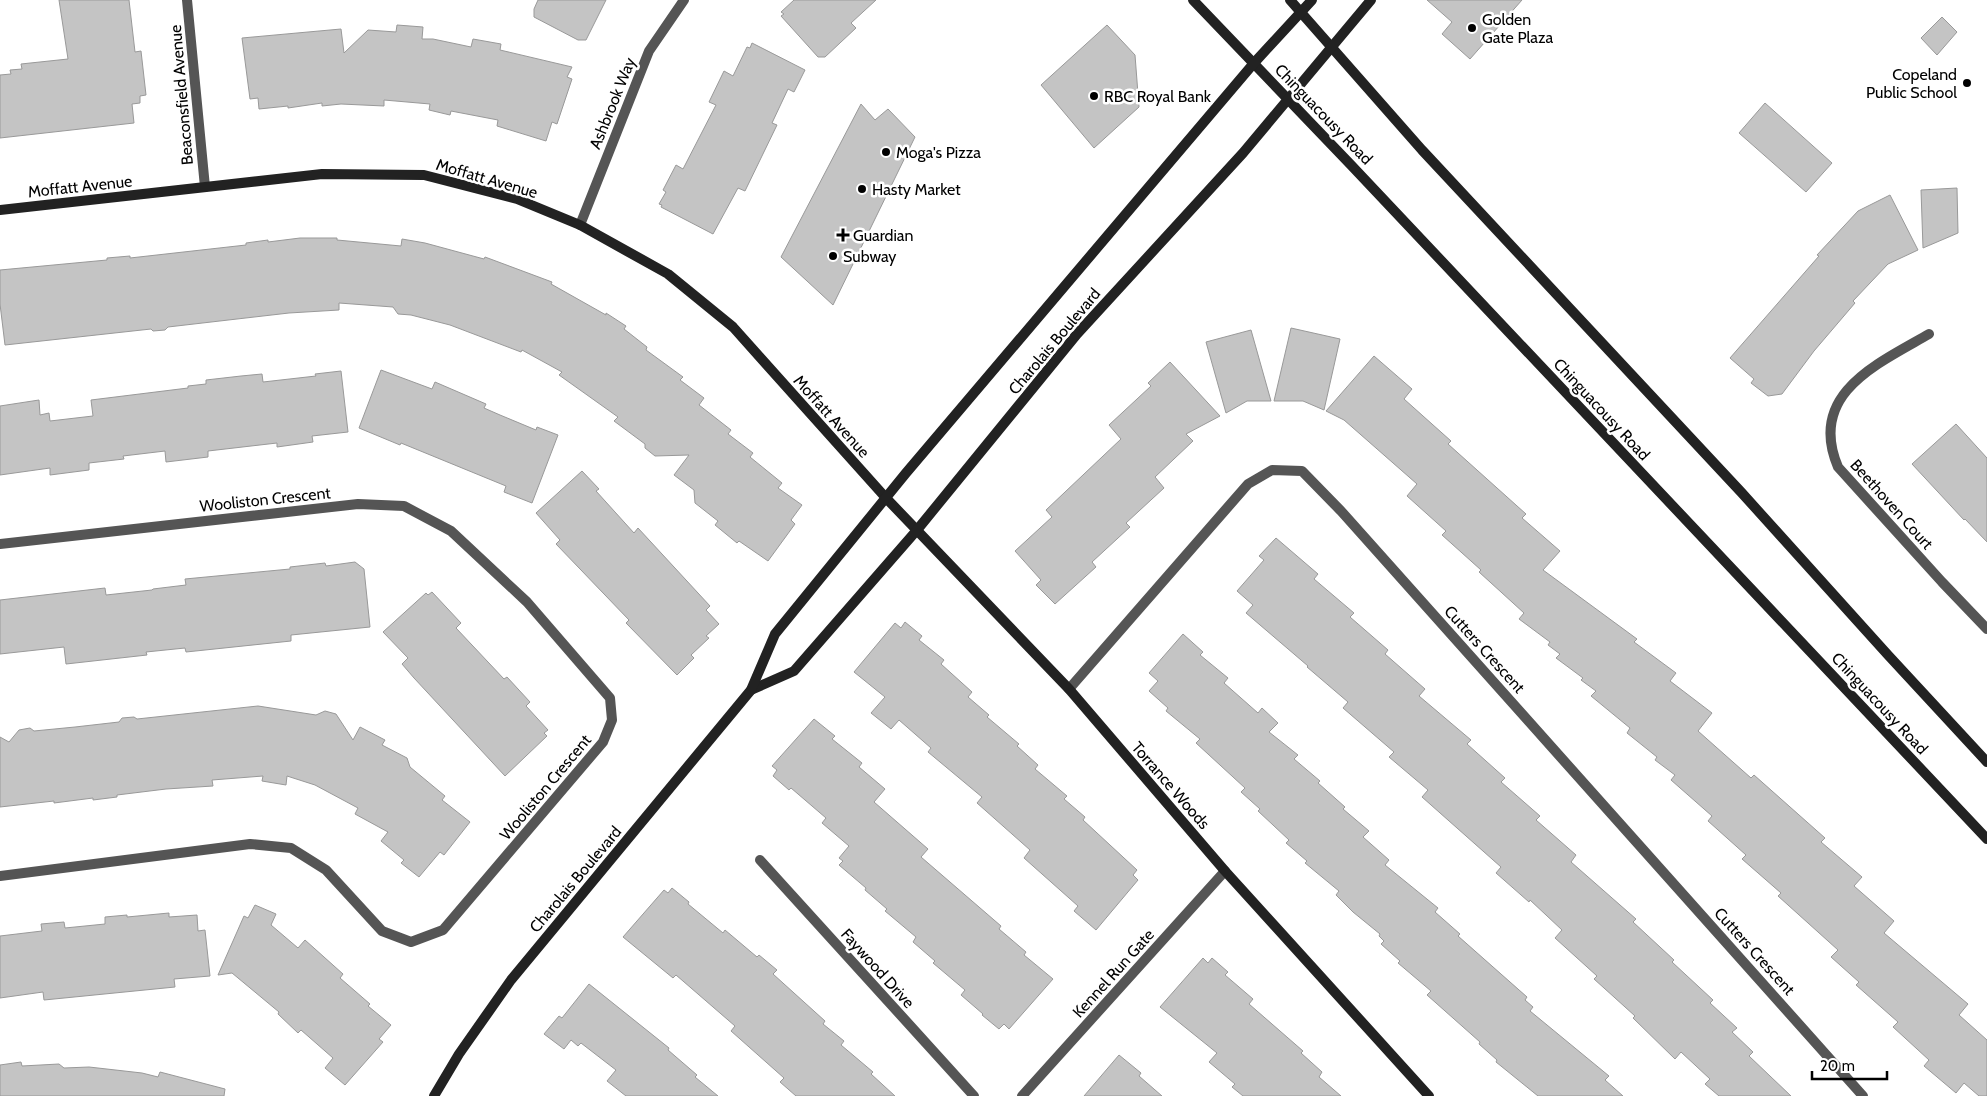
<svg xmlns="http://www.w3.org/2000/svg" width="1987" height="1096" viewBox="0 0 1987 1096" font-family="Cabin,sans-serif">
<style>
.building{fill:#c4c4c4;stroke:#999}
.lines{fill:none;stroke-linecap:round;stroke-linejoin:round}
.street{stroke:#555;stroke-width:10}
.secondary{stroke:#222;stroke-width:10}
.poi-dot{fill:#000;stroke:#fff;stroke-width:2}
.labels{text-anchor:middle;stroke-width:5;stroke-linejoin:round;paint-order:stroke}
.poi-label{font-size:16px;fill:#000;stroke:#fff;text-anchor:start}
.street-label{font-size:16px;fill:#000;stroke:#fff}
</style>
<rect width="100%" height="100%" fill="#fff"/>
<!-- building -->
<g class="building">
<polygon points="59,0 129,0 135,52 141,51 146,95 140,96 140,103 132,104 134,123 0,138 0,75 11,74 10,70 22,69 21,64 68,59"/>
<polygon points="538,0 606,0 586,40 578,40 534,17 534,9"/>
<polygon points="794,0 876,0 851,23 856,28 825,57 818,57 781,16 784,14 781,12"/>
<polygon points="1427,0 1522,0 1470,59 1442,34 1452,22"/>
<polygon points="1942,17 1957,32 1937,55 1921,38"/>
<polygon points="397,25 423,27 422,39 433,39 471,47 473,39 501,44 500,50 572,67 567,77 572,79 557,124 552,122 546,141 497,126 498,120 451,111 450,115 429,110 430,104 384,100 384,106 341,104 322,106 322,103 288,108 288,106 259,109 258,98 250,99 242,38 341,29 344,53 368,30 396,32"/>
<polygon points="1107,25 1135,55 1139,107 1094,148 1041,85"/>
<polygon points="752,43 805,70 794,92 788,89 772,123 777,125 745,191 738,188 713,234 661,207 662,205 659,204 666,192 663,190 676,165 683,169 716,105 709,102 724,71 733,76 747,47 750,48"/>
<polygon points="1765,103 1832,163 1806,192 1739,133"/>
<polygon points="861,104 875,120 888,109 915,137 833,305 781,257"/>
<polygon points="1957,188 1958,233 1923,248 1921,190"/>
<polygon points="1890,195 1918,250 1888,264 1853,301 1855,303 1814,351 1782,394 1768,396 1751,383 1754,379 1730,358 1819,256 1817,255 1858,211"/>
<polygon points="300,238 337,238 337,240 401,246 402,239 425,243 484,259 485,257 552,282 551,284 606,315 606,313 626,326 624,329 647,347 646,350 683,377 680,380 704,398 699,405 731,430 728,434 753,453 750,457 782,483 778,488 802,505 791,520 795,524 768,561 739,541 737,543 715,525 718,521 695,503 694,490 674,475 689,455 655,456 645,448 645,444 614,421 618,417 559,375 562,372 522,350 521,352 450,325 411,315 398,314 393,307 339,303 339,310 289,313 168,327 165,330 153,331 151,329 5,345 0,304 0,270 107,260 107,258 130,256 130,258 246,245 246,243 268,240 268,242"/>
<polygon points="1291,328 1340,339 1324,410 1303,401 1274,401"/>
<polygon points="1251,330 1271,401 1247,401 1226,413 1206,342"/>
<polygon points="1374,356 1412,389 1404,399 1451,441 1448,444 1526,514 1522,518 1560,551 1543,570 1637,639 1634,642 1676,673 1670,681 1712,713 1698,731 1751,778 1754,775 1825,838 1821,842 1862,877 1854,886 1894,921 1884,933 1968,1004 1959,1015 1987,1040 1987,1096 1979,1096 1964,1083 1956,1093 1924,1066 1929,1060 1893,1027 1898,1022 1856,985 1859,982 1831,957 1838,950 1778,896 1781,893 1742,859 1746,855 1708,821 1712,816 1671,780 1675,775 1655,760 1657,757 1627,733 1630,728 1591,696 1596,691 1581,680 1583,678 1556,658 1560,654 1548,645 1550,642 1519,619 1524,613 1479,572 1481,570 1442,535 1446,531 1407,496 1417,484 1344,420 1326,411"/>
<polygon points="1170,362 1220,416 1186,434 1193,441 1155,477 1164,488 1126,523 1130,527 1092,562 1096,567 1055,604 1036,585 1041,580 1015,551 1052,517 1046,510 1121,439 1109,425 1151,386 1148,383"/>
<polygon points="381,370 432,389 435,382 486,404 484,408 500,415 536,430 537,427 558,435 532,503 504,492 506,486 401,443 400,445 359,428"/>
<polygon points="341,371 348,432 312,436 313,442 277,447 277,443 208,451 208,457 166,462 165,451 123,456 124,459 89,463 89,470 50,475 50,468 0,475 0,406 39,400 40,415 49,413 50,421 93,416 91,400 188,388 188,386 206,384 206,380 241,376 262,374 263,382 316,376 315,374"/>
<polygon points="1956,424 1987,458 1987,542 1965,519 1964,520 1912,464"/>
<polygon points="582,471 599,489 596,491 634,533 638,528 710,606 706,610 719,624 706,636 709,638 691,655 694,658 677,675 626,623 629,620 556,544 560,540 536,513"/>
<polygon points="1276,538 1318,574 1314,579 1354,613 1350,617 1388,650 1385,654 1425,689 1419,696 1471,740 1467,744 1505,778 1501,782 1540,816 1536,820 1576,855 1571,862 1636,919 1633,922 1674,960 1672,962 1713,1000 1710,1003 1737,1028 1732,1032 1753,1052 1749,1056 1791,1096 1719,1096 1705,1084 1710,1079 1681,1052 1675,1059 1633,1018 1635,1016 1594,979 1597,976 1555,938 1562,930 1530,900 1529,902 1496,873 1501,867 1422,797 1428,790 1389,757 1394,752 1343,708 1348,702 1307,667 1308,666 1246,613 1253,605 1237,591 1264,560 1259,556"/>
<polygon points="355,562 364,569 370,627 291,635 291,641 186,652 185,648 146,652 147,655 66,664 64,647 0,654 0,600 105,588 106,595 152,590 153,589 186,585 185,579 290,569 290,567 325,563 326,566"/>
<polygon points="432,592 461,623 456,628 504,679 507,677 530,702 526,706 548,730 544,733 547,736 505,776 414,678 402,664 408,658 383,632 426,593 428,595"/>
<polygon points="905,622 922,636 919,640 944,660 941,664 972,692 968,697 989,715 987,717 1019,744 1017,746 1038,765 1035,769 1067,796 1064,799 1085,817 1083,820 1137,870 1133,875 1138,880 1096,930 1074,911 1078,906 1024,858 1030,850 977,803 982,797 928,752 931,748 899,720 891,729 871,713 885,697 854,672 895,623 901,628"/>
<polygon points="1183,634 1203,652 1200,655 1228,678 1224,683 1258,713 1262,708 1278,723 1269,732 1298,755 1294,759 1320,781 1318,783 1345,807 1343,809 1369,831 1363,837 1389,860 1385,865 1438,908 1435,912 1460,934 1458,936 1527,997 1525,1000 1533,1007 1530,1011 1609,1076 1605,1080 1623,1096 1538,1096 1496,1062 1497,1060 1479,1044 1480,1042 1427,995 1431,991 1398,963 1400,961 1381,944 1384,941 1379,936 1380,934 1353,912 1336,895 1339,891 1305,863 1307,861 1286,843 1289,840 1258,811 1260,809 1241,792 1245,788 1196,743 1200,739 1166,711 1168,708 1149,691 1158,681 1149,673"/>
<polygon points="258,706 316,715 325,711 336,714 353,740 360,727 385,740 382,745 407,758 410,767 445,796 442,800 470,822 444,855 440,852 419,877 401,863 404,860 381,841 388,832 355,814 358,808 315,785 287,776 286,785 262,781 263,776 212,780 213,786 166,789 117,795 117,797 93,800 93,798 54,803 54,801 0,807 0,737 9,742 19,730 30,728 34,731 75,727 119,722 122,718 134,717 137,719"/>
<polygon points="814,719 835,736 832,739 862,763 859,767 885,789 874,802 928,849 921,857 1001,926 999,929 1026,952 1024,955 1053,979 1009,1029 1004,1024 999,1029 982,1015 983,1014 961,995 965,990 933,963 935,961 913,942 916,937 885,911 887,909 865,890 866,888 839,865 843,861 839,858 849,846 822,823 826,818 791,788 789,790 773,776 777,770 772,766"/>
<polygon points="672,888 689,902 688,904 723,933 725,930 757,957 759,955 777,970 773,974 825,1021 823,1024 844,1041 841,1045 873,1072 871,1074 895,1096 796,1096 780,1082 784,1078 731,1031 735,1026 676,975 673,978 623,937 664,890 668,893"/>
<polygon points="255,905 276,914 271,925 298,948 305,940 343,974 340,978 370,1004 368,1006 391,1025 379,1039 383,1042 345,1085 325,1068 333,1058 301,1030 298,1033 278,1014 279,1012 232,973 218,975 244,916 248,918"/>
<polygon points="169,913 169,917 197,915 198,931 205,930 210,976 174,979 175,987 44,1000 43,992 0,998 0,936 42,931 41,924 64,922 65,928 105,924 105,917 127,915 127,917"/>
<polygon points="1203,958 1208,963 1212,958 1228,972 1225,975 1253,999 1249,1004 1303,1051 1301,1053 1322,1072 1319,1077 1341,1096 1243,1096 1232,1087 1235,1084 1209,1062 1217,1053 1160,1007"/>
<polygon points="589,984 669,1048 668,1050 697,1075 695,1077 718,1096 626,1096 607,1081 616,1070 581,1043 578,1046 571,1040 564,1049 544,1034 559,1016 562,1018"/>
<polygon points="1119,1055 1141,1073 1139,1076 1162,1096 1084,1096"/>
<polygon points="21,1062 22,1066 59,1064 64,1068 89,1067 142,1073 158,1077 160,1072 225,1089 224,1096 0,1096 0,1065"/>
</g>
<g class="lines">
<!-- street -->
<g class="street">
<polyline points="187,0 205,187"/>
<polyline points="580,225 649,51 684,0"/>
<path d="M 1929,334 C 1877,364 1807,394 1838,467 L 1942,582 L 1987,629"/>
<polyline points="0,544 358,504 404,506 451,531 527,602 610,698 612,720 603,742 443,930 411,942 382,931 326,870 291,848 250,844 0,876"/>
<polyline points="1069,689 1248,484 1272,470 1302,471 1341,511 1863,1096"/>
<polyline points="760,860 974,1096"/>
<polyline points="1022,1096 1225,871"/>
</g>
<!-- secondary -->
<g class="secondary">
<polyline points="1193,0 1351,165 1987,839"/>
<polyline points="1290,0 1422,150 1741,492 1888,655 1987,762"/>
<polyline points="0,210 322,174 424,175 517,199 580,225 668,274 733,327 886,498 1069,689 1225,871 1429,1096"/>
<polyline points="751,690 794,671 917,530 1077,334 1243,153 1371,0"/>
<polyline points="434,1096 459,1054 511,980 751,690 775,634 906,473 1254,63 1312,0"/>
</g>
</g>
<!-- markers -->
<g class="poi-dot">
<circle cx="1472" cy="28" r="5"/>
<circle cx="1967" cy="83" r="5"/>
<circle cx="1094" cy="96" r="5"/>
<circle cx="886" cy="152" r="5"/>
<circle cx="862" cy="189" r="5"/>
<path d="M840.5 227.5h5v5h5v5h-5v5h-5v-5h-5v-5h5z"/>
<circle cx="833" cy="256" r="5"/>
</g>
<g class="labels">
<!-- poi labels -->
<g class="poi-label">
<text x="1482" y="25">Golden<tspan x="1482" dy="18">Gate Plaza</tspan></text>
<text x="1957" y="80" text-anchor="end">Copeland<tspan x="1957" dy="18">Public School</tspan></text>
<text x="1104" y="102">RBC Royal Bank</text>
<text x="896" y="158">Moga's Pizza</text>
<text x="872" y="195">Hasty Market</text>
<text x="853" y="241">Guardian</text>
<text x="843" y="262">Subway</text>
</g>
<!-- street labels -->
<g class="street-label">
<text transform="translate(181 95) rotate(-95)" y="6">Beaconsfield Avenue</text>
<text transform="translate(612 103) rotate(-68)" y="6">Ashbrook Way</text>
<text transform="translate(1324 114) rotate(46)" y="6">Chinguacousy Road</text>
<text transform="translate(487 178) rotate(16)" y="6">Moffatt Avenue</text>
<text transform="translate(80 186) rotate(-6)" y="6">Moffatt Avenue</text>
<text transform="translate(1054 341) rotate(-50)" y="6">Charolais Boulevard</text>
<text transform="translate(1602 409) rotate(47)" y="6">Chinguacousy Road</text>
<text transform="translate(832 416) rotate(48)" y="6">Moffatt Avenue</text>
<text transform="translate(265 499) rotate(-6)" y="6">Wooliston Crescent</text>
<text transform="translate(1892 504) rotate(48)" y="6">Beethoven Court</text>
<text transform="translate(1485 649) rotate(48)" y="6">Cutters Crescent</text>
<text transform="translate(1880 703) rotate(47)" y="6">Chinguacousy Road</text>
<text transform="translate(1171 785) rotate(49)" y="6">Torrance Woods</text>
<text transform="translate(545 787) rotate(-50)" y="6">Wooliston Crescent</text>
<text transform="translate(575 879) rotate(-50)" y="6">Charolais Boulevard</text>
<text transform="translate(1755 951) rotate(48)" y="6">Cutters Crescent</text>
<text transform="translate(878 968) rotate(48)" y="6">Faywood Drive</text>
<text transform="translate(1113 973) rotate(-48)" y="6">Kennel Run Gate</text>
</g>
</g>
<!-- scale -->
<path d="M1812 1071v8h75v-8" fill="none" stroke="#000000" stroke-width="2.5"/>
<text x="1820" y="1071" font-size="15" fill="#000000" stroke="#ffffff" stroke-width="4" paint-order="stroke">20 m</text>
</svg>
